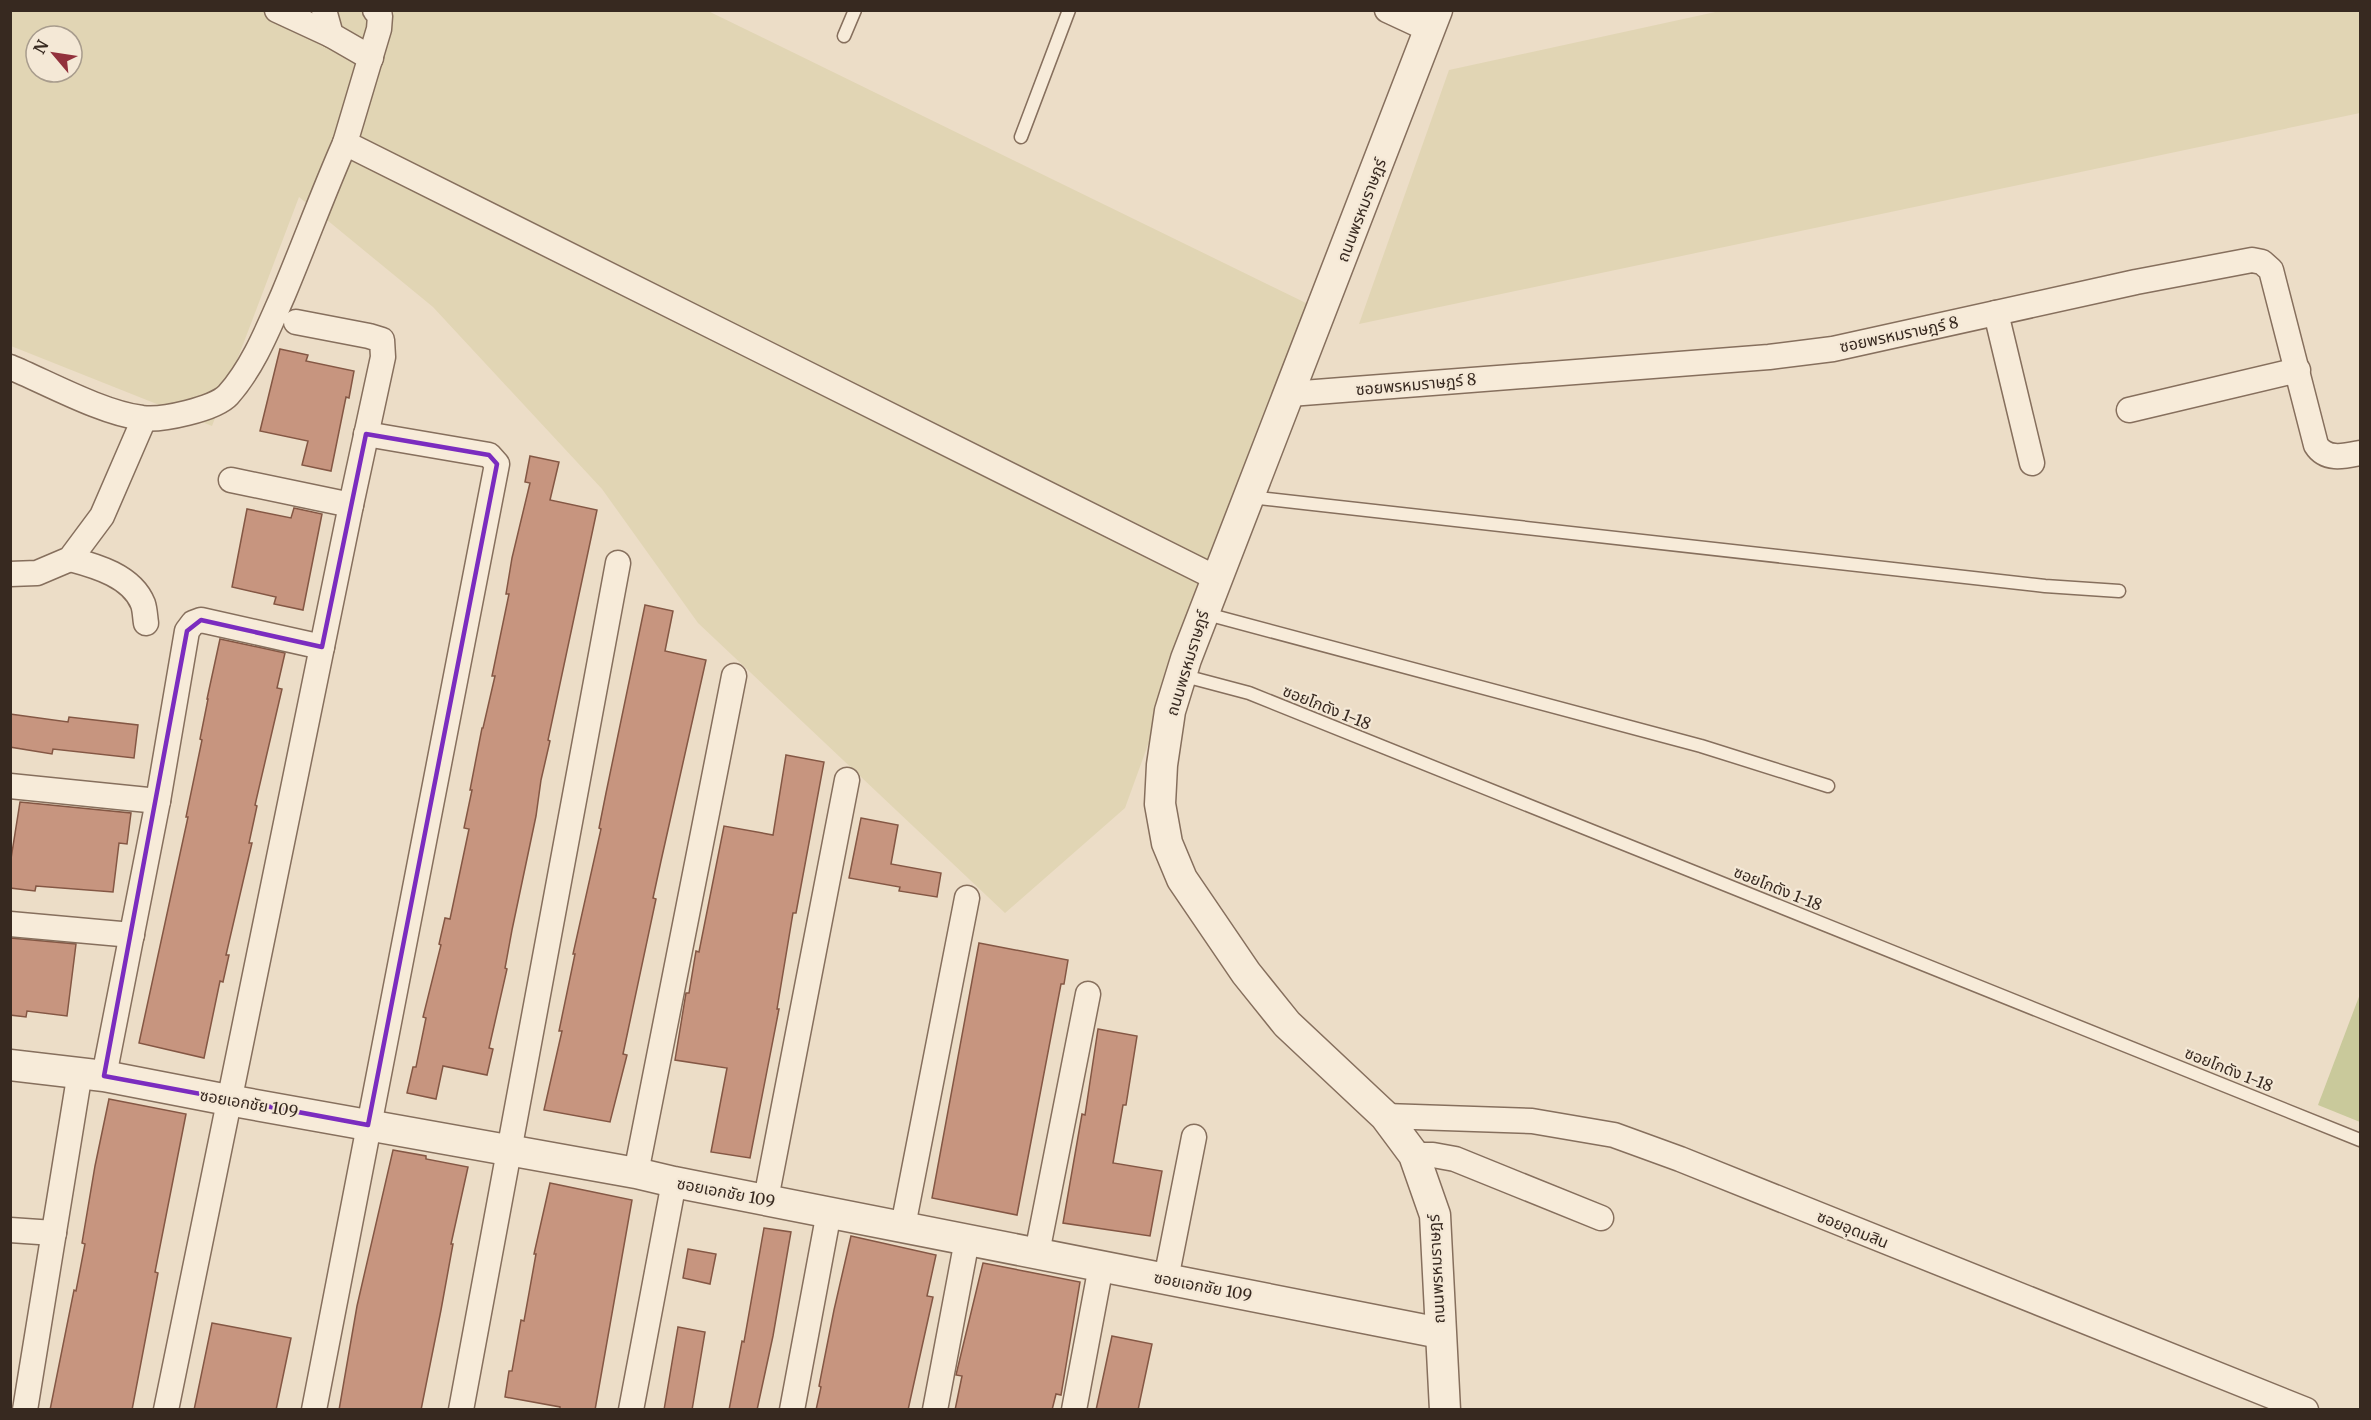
<svg xmlns="http://www.w3.org/2000/svg" width="2371" height="1420" viewBox="0 0 2371 1420" font-family="Merriweather,'Noto Sans Thai',serif">
<style>
.farmland{fill:#e1d5b4;fill-rule:evenodd}
.green{fill:#c9c99b}
.building{fill:#c7957f;stroke:#845744;stroke-width:1.5}
.lines{fill:none;stroke-linecap:round;stroke-linejoin:round}
.service-casing{stroke:#866f5d;stroke-width:15}
.minor-casing{stroke:#866f5d;stroke-width:27}
.tertiary-casing{stroke:#866f5d;stroke-width:33}
.service{stroke:#f7ebd9;stroke-width:12}
.minor{stroke:#f7ebd9;stroke-width:24}
.tertiary{stroke:#f7ebd9;stroke-width:30}
.marked{fill:none;stroke:#7b2cbf;stroke-width:4.5;stroke-linejoin:round}
.labels{text-anchor:middle;stroke-width:4.5;stroke-linejoin:round;paint-order:stroke}
.street-label{font-size:16px;fill:#372920;stroke:#f4e8d6}
</style>
<rect width="100%" height="100%" fill="#ecddc7"/>
<!-- farmland -->
<g class="farmland">
<path d="M 10,11 L 708,11 L 1308,304 L 1125,808 L 1005,913 L 698,623 L 602,489 L 433,307 L 299,197 L 212,426 L 11,346 ZM 36,36 L 72,36 L 72,72 L 36,72 Z"/>
<polygon points="1720,11 2360,11 2360,113 1359,324 1449,70"/>
</g>
<!-- green -->
<polygon class="green" points="2360,994 2360,1122 2318,1105"/>
<!-- building -->
<g class="building">
<polygon points="280,349 308,355 306,361 354,371 349,398 346,397 331,471 302,465 308,441 260,431"/>
<polygon points="530,456 559,462 550,500 597,510 548,740 550,741 541,780 536,816 512,930 505,968 507,969 489,1048 493,1049 487,1075 443,1066 436,1099 407,1093 413,1067 416,1067 426,1018 423,1017 441,945 439,944 445,918 450,919 469,829 464,828 472,790 470,790 482,728 483,728 495,676 492,676 509,594 506,594 512,558 530,483 525,482"/>
<polygon points="294,508 322,514 303,610 274,604 276,597 232,587 247,509 291,518"/>
<polygon points="645,605 673,611 665,651 706,660 661,861 653,898 656,899 623,1054 627,1055 610,1122 544,1110 562,1031 559,1031 575,954 573,954 601,829 599,828 606,793"/>
<polygon points="220,639 285,653 277,688 282,689 255,805 257,806 249,843 252,843 226,955 229,955 223,982 220,981 204,1058 139,1043 188,817 186,817 202,740 200,739 208,699 207,699"/>
<polygon points="10,714 68,722 69,717 138,725 134,758 53,749 52,754 10,747"/>
<polygon points="786,755 824,762 796,913 793,913 777,1009 779,1009 750,1158 711,1152 727,1068 675,1060 686,993 689,993 696,951 699,952 724,826 773,835"/>
<polygon points="20,802 131,813 127,844 119,843 113,892 36,886 35,891 10,888 10,865"/>
<polygon points="861,818 898,825 891,864 941,873 937,897 899,891 900,887 849,878"/>
<polygon points="10,938 76,944 67,1016 27,1011 26,1017 10,1015"/>
<polygon points="979,943 1068,960 1064,984 1061,984 1017,1215 932,1198"/>
<polygon points="1098,1029 1137,1036 1126,1105 1123,1105 1113,1163 1162,1171 1150,1236 1063,1223 1082,1114 1085,1115"/>
<polygon points="109,1099 186,1114 155,1272 158,1273 132,1410 50,1410 74,1290 76,1291 85,1244 82,1243 95,1166"/>
<polygon points="393,1150 426,1156 426,1159 468,1167 451,1244 453,1244 441,1310 421,1410 339,1410 357,1306"/>
<polygon points="550,1183 632,1200 595,1410 560,1410 560,1407 505,1397 509,1371 512,1371 521,1320 524,1321 536,1254 534,1254"/>
<polygon points="764,1228 791,1232 773,1336 757,1410 729,1410 742,1341 744,1342"/>
<polygon points="851,1236 936,1255 927,1296 933,1297 908,1410 816,1410 821,1387 819,1386 834,1310"/>
<polygon points="688,1249 716,1254 710,1284 683,1278"/>
<polygon points="983,1263 1080,1282 1061,1395 1056,1394 1052,1410 955,1410 962,1376 956,1375"/>
<polygon points="212,1323 291,1338 276,1410 194,1410"/>
<polygon points="678,1327 705,1332 692,1410 664,1410"/>
<polygon points="1112,1336 1152,1344 1138,1410 1096,1410"/>
</g>
<g class="lines">
<defs>
<g id="service">
<polyline points="844,36 855,10"/>
<polyline points="1021,137 1069,10"/>
<polyline points="1250,497 2045,586 2119,591"/>
<polyline points="1203,613 1701,746 1828,786"/>
<polyline points="1181,675 1249,693 2360,1140"/>
</g>
<g id="minor">
<polyline points="277,10 331,35"/>
<polyline points="324,10 331,35 371,58"/>
<polyline points="375,10 380,16 379,29 345,143 1216,578"/>
<polyline points="1387,10 1430,30"/>
<polyline points="1996,313 2032,463"/>
<path d="M 10,367 C 48,383 102,413 142,418 C 161,421 215,409 228,395 C 253,367 268,329 283,295 C 304,245 323,193 345,143"/>
<path d="M 1290,394 L 1769,357 L 1833,349 L 2136,282 L 2252,260 L 2262,262 L 2271,270 L 2316,445 C 2326,461 2345,456 2360,453"/>
<polyline points="2129,410 2298,370"/>
<polyline points="231,480 351,505"/>
<path d="M 70,559 C 96,566 132,576 143,604 C 145,610 145,617 146,623"/>
<polyline points="10,574 37,573 70,559 102,516 144,419"/>
<polyline points="10,786 158,801"/>
<polyline points="10,924 132,935"/>
<polyline points="104,1076 158,801 187,631 193,623 201,620 322,647"/>
<polyline points="1385,1116 1532,1121 1614,1135 1680,1159 2306,1410"/>
<polyline points="1414,1155 1433,1155 1455,1159 1601,1218"/>
<polyline points="636,1173 734,676"/>
<polyline points="766,1199 847,780"/>
<polyline points="903,1226 967,898"/>
<polyline points="10,1230 54,1233"/>
<polyline points="1037,1253 1088,994"/>
<polyline points="1166,1279 1194,1137"/>
<polyline points="25,1410 80,1072"/>
<polyline points="166,1410 351,505 383,357 382,340 369,336 296,322"/>
<polyline points="314,1410 497,464 489,455 366,434"/>
<polyline points="461,1410 618,563"/>
<polyline points="631,1410 674,1182"/>
<polyline points="792,1410 829,1212"/>
<polyline points="935,1410 967,1240"/>
<polyline points="1074,1410 1101,1266"/>
</g>
<g id="tertiary">
<polyline points="1437,10 1186,659 1170,711 1162,765 1160,804 1167,843 1182,879 1246,973 1287,1024 1385,1116 1414,1155 1435,1215 1445,1410"/>
<polyline points="10,1065 104,1076 228,1100 636,1173 674,1182 1440,1333"/>
</g>
</defs>
<!-- service casing -->
<use href="#service" class="service-casing"/>
<!-- minor casing -->
<use href="#minor" class="minor-casing"/>
<!-- tertiary casing -->
<use href="#tertiary" class="tertiary-casing"/>
<!-- service -->
<use href="#service" class="service"/>
<!-- minor -->
<use href="#minor" class="minor"/>
<!-- tertiary -->
<use href="#tertiary" class="tertiary"/>
</g>
<!-- marked area -->
<path class="marked" d="M 366,434 L 489,455 L 497,464 L 368,1125 L 104,1076 L 187,631 L 201,620 L 322,647 Z"/>
<g class="labels">
<!-- street labels -->
<g class="street-label">
<text transform="translate(1361 210) rotate(-69)" y="6">ถนนพรหมราษฎร์</text>
<text transform="translate(1899 334) rotate(-12)" y="6">ซอยพรหมราษฎร์ 8</text>
<text transform="translate(1416 384) rotate(-5)" y="6">ซอยพรหมราษฎร์ 8</text>
<text transform="translate(1187 663) rotate(-73)" y="6">ถนนพรหมราษฎร์</text>
<text transform="translate(1327 707) rotate(22)" y="6">ซอยโกดัง 1-18</text>
<text transform="translate(1778 888) rotate(22)" y="6">ซอยโกดัง 1-18</text>
<text transform="translate(2229 1069) rotate(22)" y="6">ซอยโกดัง 1-18</text>
<text transform="translate(249 1103) rotate(10)" y="6">ซอยเอกชัย 109</text>
<text transform="translate(726 1192) rotate(11)" y="6">ซอยเอกชัย 109</text>
<text transform="translate(1853 1229) rotate(22)" y="6">ซอยอุดมสิน</text>
<text transform="translate(1436 1269) rotate(-93)" y="6">ถนนพรหมราษฎร์</text>
<text transform="translate(1203 1286) rotate(11)" y="6">ซอยเอกชัย 109</text>
</g>
</g>
<!-- border -->
<rect width="2371" height="1420" fill="none" stroke="#372920" stroke-width="24"/>
<!-- north arrow -->
<g transform="translate(54 54) rotate(299)"><circle r="28" fill="#f4e8d6" stroke="#a89c8d" stroke-width="1.5"/>
<path d="M0-4.5L10 22L0 15L-10 22Z" fill="#92313c"/>
<text y="-9" font-size="16" font-weight="bold" text-anchor="middle" fill="#372920">N</text>
</g>
</svg>
